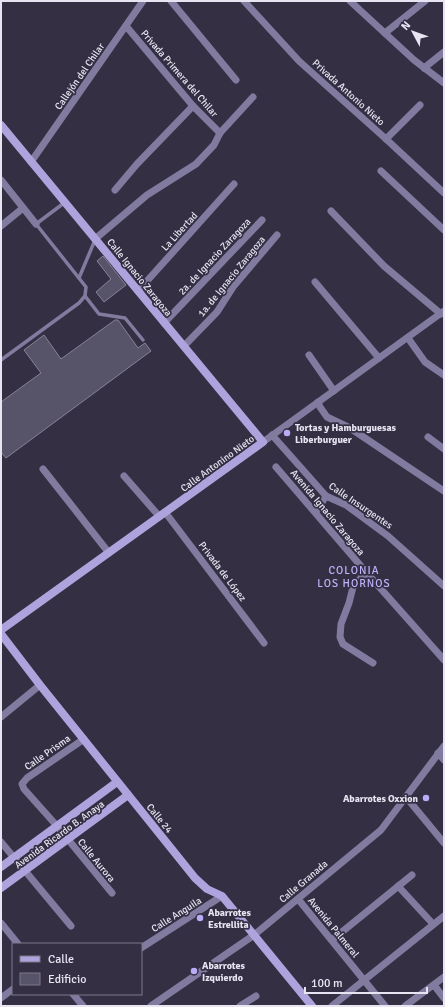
<svg xmlns="http://www.w3.org/2000/svg" width="445" height="1007" viewBox="0 0 445 1007" font-family="Signika,sans-serif">
<style>
.building{fill:#575368;stroke:#878299}
.lines{fill:none;stroke-linecap:round;stroke-linejoin:round}
.lane{stroke:#827ba0;stroke-width:3.5}
.street{stroke:#827ba0;stroke-width:7}
.secondary{stroke:#afa3de;stroke-width:8}
.poi-dot{fill:#bbaaf6;stroke:#342f43;stroke-width:1.5}
.labels{text-anchor:middle;stroke-width:3.5;stroke-linejoin:round;paint-order:stroke}
.street-label{font-size:10px;fill:#e7e5f2;stroke:#342f43}
.poi-label{font-size:10px;font-weight:bold;fill:#e7e5f2;stroke:#342f43;text-anchor:start}
.neighbourhood-label{font-size:11px;letter-spacing:1px;fill:#c1b2f9;stroke:#342f43}
</style>
<rect width="100%" height="100%" fill="#342f43"/>
<!-- building -->
<g class="building">
<polygon points="103,256 126,285 104,302 96,292 111,279 97,261"/>
<polygon points="115,320 118,320 138,348 145,343 151,351 6,458 1,452 1,402 41,373 24,350 44,335 61,359"/>
</g>
<g class="lines">
<!-- lane -->
<g class="lane">
<polyline points="79,278 95,240"/>
<polyline points="85,296 99,314 125,318 143,340"/>
<polyline points="1,360 79,303 85,296 86,287 36,224 64,203"/>
</g>
<!-- street -->
<g class="street">
<polyline points="171,1 236,80"/>
<polyline points="244,1 299,61 386,139 444,193"/>
<polyline points="350,1 414,60 444,83"/>
<polyline points="126,26 193,106 220,133"/>
<polyline points="385,33 425,1"/>
<polyline points="424,68 444,52"/>
<polyline points="386,139 420,105"/>
<polyline points="31,162 143,1"/>
<polyline points="381,171 444,230"/>
<polyline points="1,180 36,224"/>
<polyline points="115,190 137,164 193,106"/>
<polyline points="331,211 384,266 441,314"/>
<polyline points="1,226 23,208"/>
<polyline points="95,239 147,195 196,164 214,145 220,133 253,97"/>
<polyline points="315,282 379,358"/>
<polyline points="138,291 234,184"/>
<polyline points="164,323 262,220"/>
<polyline points="408,338 425,362 444,375"/>
<polyline points="184,346 217,312 233,287 277,235"/>
<polyline points="309,355 334,391"/>
<polyline points="318,402 320,407 327,417 350,428 444,491"/>
<polyline points="272,435 326,496 346,505 388,536 444,586"/>
<polyline points="428,437 444,449"/>
<polyline points="263,442 444,311"/>
<polyline points="276,467 366,572 444,660"/>
<polyline points="43,469 109,553"/>
<polyline points="124,476 159,516"/>
<polyline points="165,512 264,643"/>
<polyline points="316,512 326,496"/>
<polyline points="366,572 353,587 349,603 341,624 340,637 343,644 373,663"/>
<polyline points="1,717 40,685"/>
<polyline points="84,739 27,778 22,784 24,789 57,826 112,893"/>
<polyline points="438,753 444,760"/>
<polyline points="406,797 444,843"/>
<polyline points="1,842 71,926"/>
<polyline points="398,886 433,924"/>
<polyline points="298,899 385,1006"/>
<polyline points="1,923 18,944"/>
<polyline points="332,940 412,875"/>
<polyline points="141,948 222,896"/>
<polyline points="434,985 444,998"/>
<polyline points="73,994 83,1006"/>
<polyline points="1,998 13,989"/>
<polyline points="151,1006 254,935 381,830 444,746"/>
<polyline points="240,1006 256,996"/>
<polyline points="332,1006 444,916"/>
<polyline points="405,1006 444,977"/>
</g>
<!-- secondary -->
<g class="secondary">
<polyline points="1,125 263,442 1,630"/>
<polyline points="1,634 40,685 195,878 207,889 222,896 312,1006"/>
<polyline points="1,867 117,782"/>
<polyline points="1,888 128,795"/>
</g>
</g>
<!-- markers -->
<g class="poi-dot">
<circle cx="287" cy="433" r="4"/>
<circle cx="426" cy="798" r="4"/>
<circle cx="200" cy="918" r="4"/>
<circle cx="194" cy="971" r="4"/>
</g>
<g class="labels">
<!-- street labels -->
<g class="street-label">
<text transform="translate(180 73) rotate(49)" y="4">Privada Primera del Chilar</text>
<text transform="translate(79 76) rotate(-55)" y="4">Callejón del Chilar</text>
<text transform="translate(349 92) rotate(42)" y="4">Privada Antonio Nieto</text>
<text transform="translate(179 231) rotate(-48)" y="4">La Libertad</text>
<text transform="translate(214 256) rotate(-47)" y="4">2a. de Ignacio Zaragoza</text>
<text transform="translate(231 276) rotate(-51)" y="4">1a. de Ignacio Zaragoza</text>
<text transform="translate(140 277) rotate(51)" y="4">Calle Ignacio Zaragoza</text>
<text transform="translate(217 463) rotate(-36)" y="4">Calle Antonino Nieto</text>
<text transform="translate(361 505) rotate(34)" y="4">Calle Insurgentes</text>
<text transform="translate(328 512) rotate(50)" y="4">Avenida Ignacio Zaragoza</text>
<text transform="translate(223 571) rotate(53)" y="4">Privada de López</text>
<text transform="translate(47 752) rotate(-35)" y="4">Calle Prisma</text>
<text transform="translate(160 818) rotate(51)" y="4">Calle 24</text>
<text transform="translate(59 834) rotate(-36)" y="4">Avenida Ricardo B. Anaya</text>
<text transform="translate(97 860) rotate(51)" y="4">Calle Aurora</text>
<text transform="translate(303 881) rotate(-40)" y="4">Calle Granada</text>
<text transform="translate(176 914) rotate(-32)" y="4">Calle Anguila</text>
<text transform="translate(334 927) rotate(51)" y="4">Avenida Palmeral</text>
</g>
<!-- poi labels -->
<g class="poi-label">
<text x="295" y="431">Tortas y Hamburguesas<tspan x="295" dy="12">Liberburguer</tspan></text>
<text x="418" y="802" text-anchor="end">Abarrotes Oxxion</text>
<text x="208" y="916">Abarrotes<tspan x="208" dy="12">Estrellita</tspan></text>
<text x="202" y="969">Abarrotes<tspan x="202" dy="12">Izquierdo</tspan></text>
</g>
<!-- neighbourhood labels -->
<g class="neighbourhood-label">
<text x="354" y="574">COLONIA<tspan x="354" dy="13">LOS HORNOS</tspan></text>
</g>
</g>
<!-- border -->
<rect width="445" height="1007" fill="none" stroke="#e7e5f2" stroke-width="4"/>
<!-- legend -->
<rect x="12" y="943" width="130" height="52" fill="#342f43" stroke="#7c7889"/>
<rect x="20" y="956" width="20" height="6" fill="#afa3de" stroke="#7c7889"/>
<text x="48" y="963" font-size="12" fill="#e7e5f2">Calle</text>
<rect x="20" y="973" width="20" height="12" fill="#575368" stroke="#7c7889"/>
<text x="48" y="983" font-size="12" fill="#e7e5f2">Edificio</text>
<!-- north arrow -->
<g transform="translate(413 32) rotate(311)" stroke="#342f43" stroke-width="3" paint-order="stroke">
<path d="M0-3L7 15L0 10L-7 15Z" fill="#e7e5f2"/>
<text y="-6" font-size="11" font-weight="bold" text-anchor="middle" fill="#e7e5f2">N</text>
</g>
<!-- scale -->
<path d="M305 987v6h122v-6" fill="none" stroke="#e7e5f2" stroke-width="2"/>
<text x="311" y="987" font-size="12" fill="#e7e5f2" stroke="#342f43" stroke-width="3" paint-order="stroke">100 m</text>
</svg>
